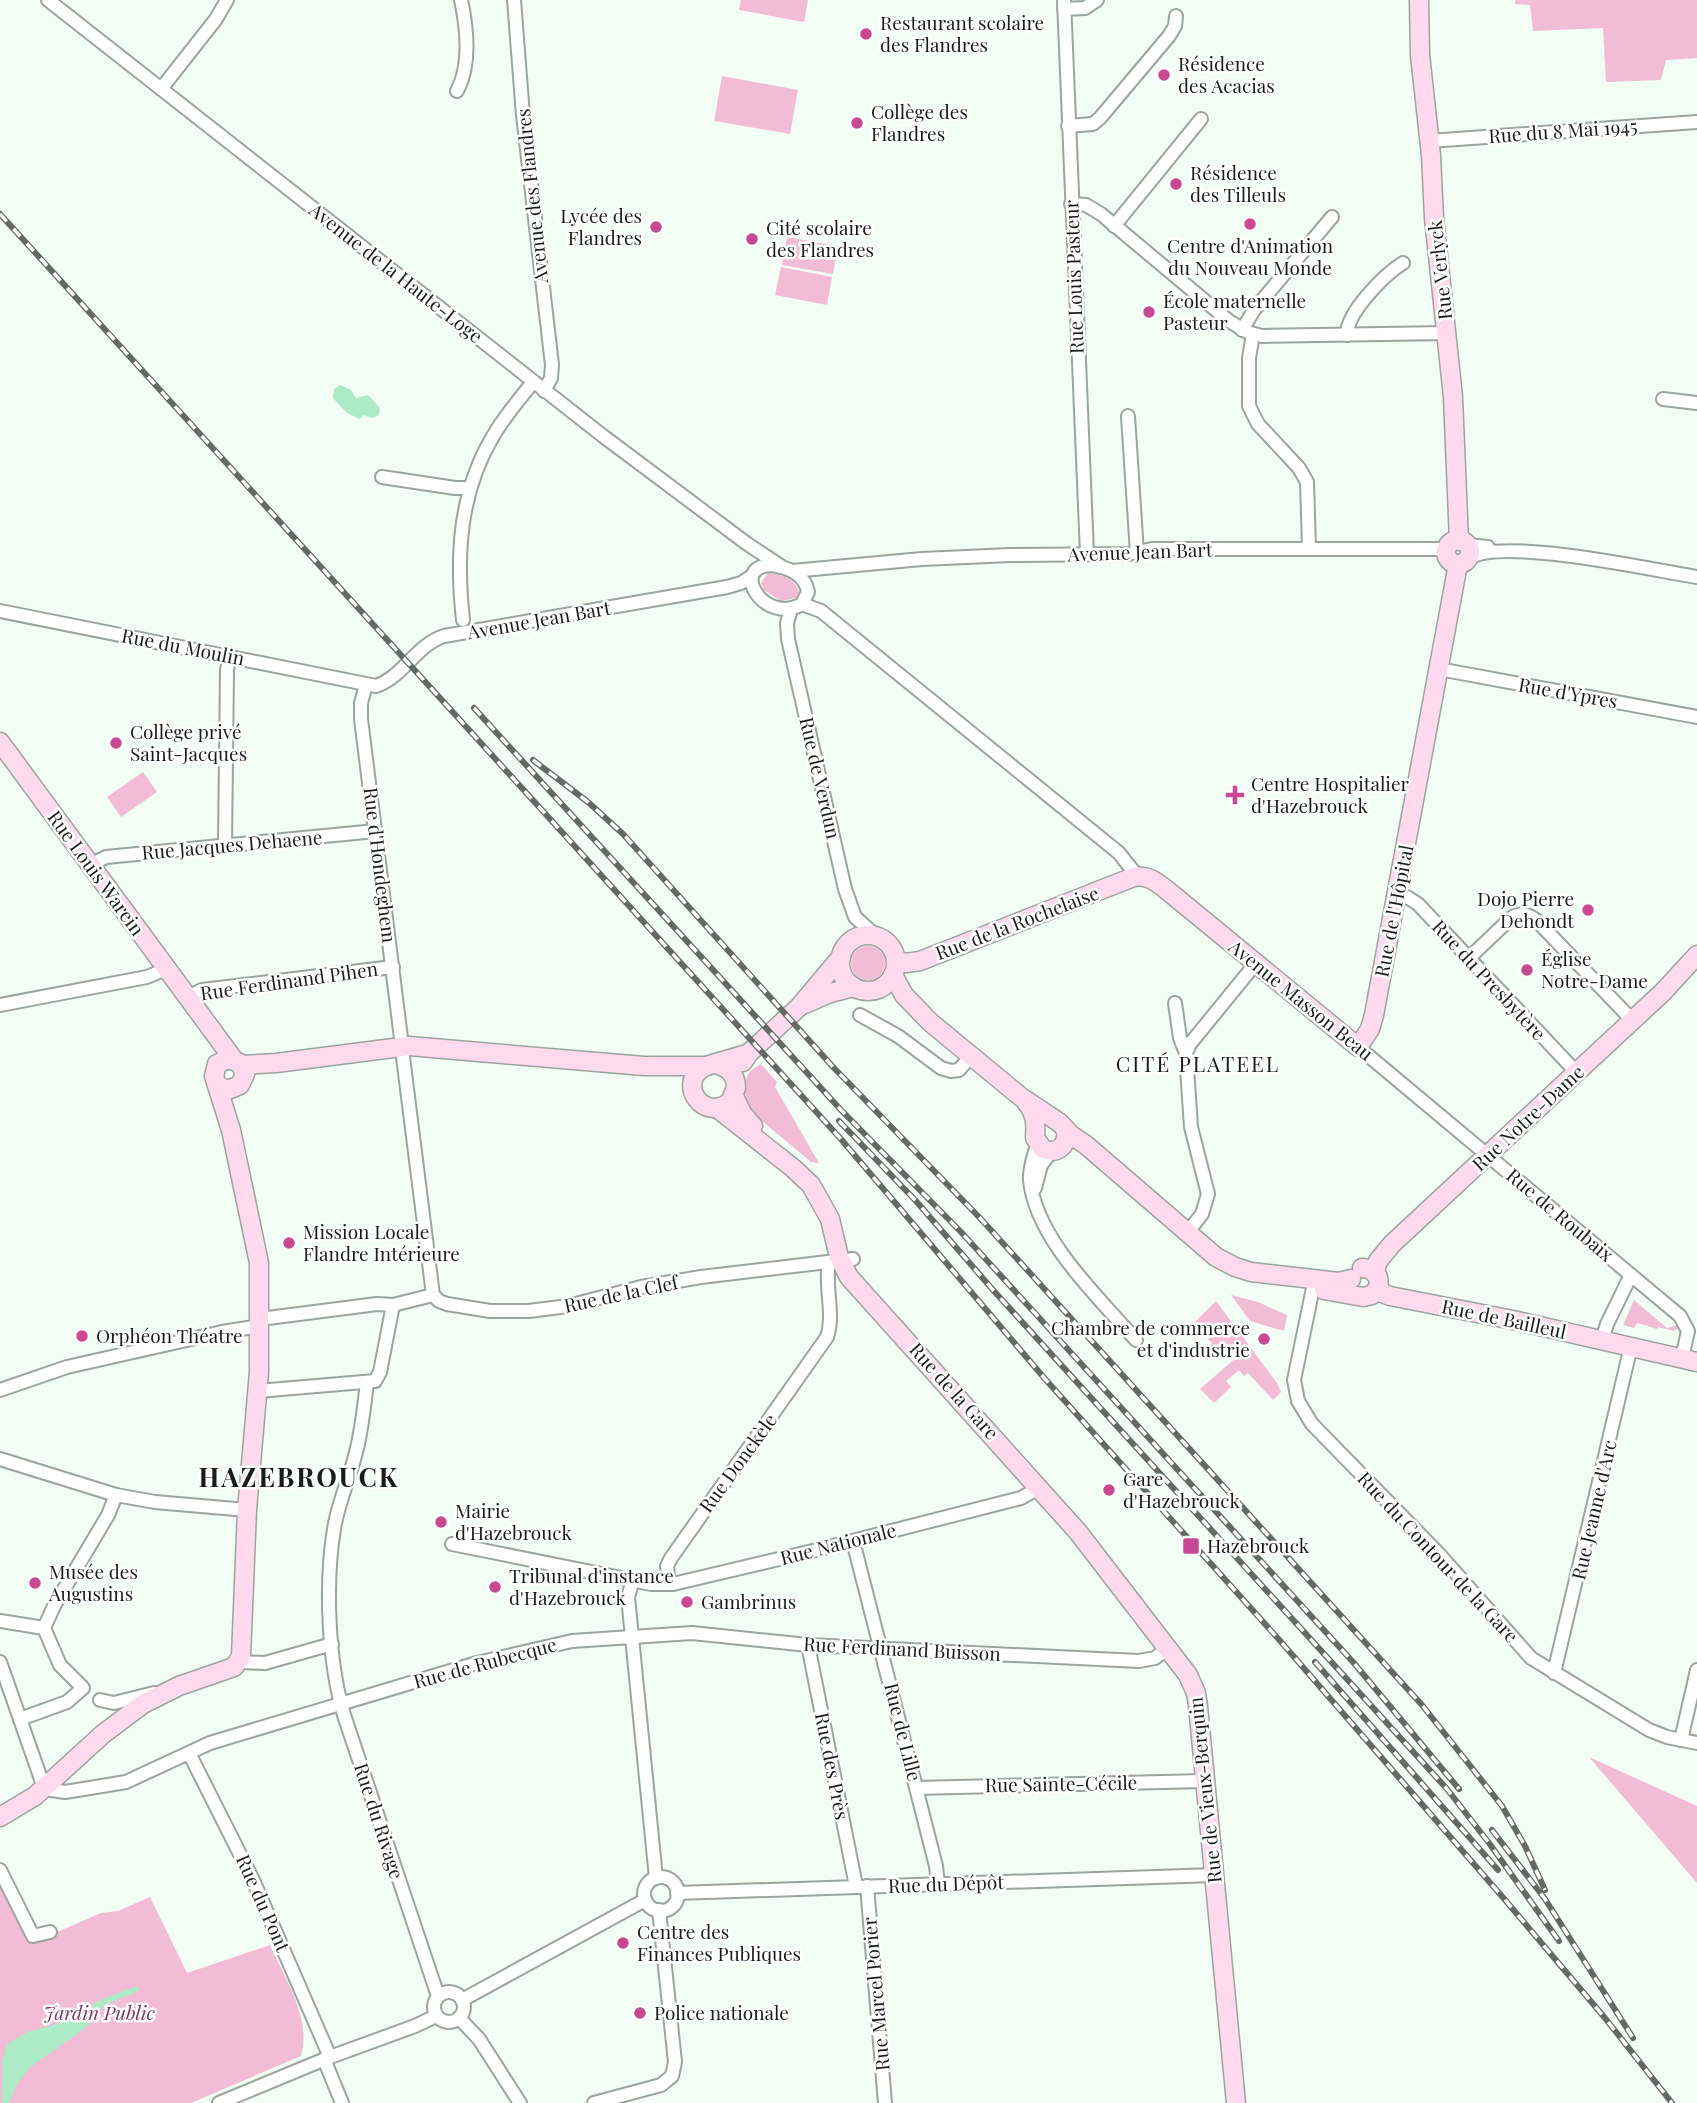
<svg xmlns="http://www.w3.org/2000/svg" width="1697" height="2103" viewBox="0 0 1697 2103" font-family="'Playfair Display',serif">
<style>
.green{fill:#f2bcd6}
.water{fill:#acebc6}
.lines{fill:none;stroke-linecap:round;stroke-linejoin:round}
.street-casing{stroke:#9aa59e;stroke-width:16}
.secondary-casing{stroke:#9aa59e;stroke-width:21}
.street{stroke:#fff;stroke-width:12}
.secondary{stroke:#ffd9ee;stroke-width:18}
.rail-casing{stroke:#636a66;stroke-width:6}
.rail{stroke:#fff;stroke-width:3.5;stroke-dasharray:10;stroke-linecap:butt}
.poi-dot{fill:#c84892;stroke:#fff;stroke-width:2.5}
.labels{text-anchor:middle;stroke-width:5;stroke-linejoin:round;paint-order:stroke}
.poi-label{font-size:19px;fill:#181c1a;stroke:#fff;text-anchor:start}
.street-label{font-size:19px;fill:#181c1a;stroke:#fff}
.park-label{font-size:19px;font-style:italic;fill:#803860;stroke:#fff}
.neighbourhood-label{font-size:21px;letter-spacing:2px;fill:#181c1a;stroke:#fff}
.district-label{font-size:26px;font-weight:bold;letter-spacing:2px;fill:#181c1a;stroke:#fff}
</style>
<rect width="100%" height="100%" fill="#f1fdf5"/>
<!-- green -->
<g class="green">
<polygon points="741,0 808,0 804,22 739,10"/>
<polygon points="1515,0 1697,0 1697,58 1666,60 1661,80 1606,82 1603,28 1533,31 1530,5 1515,4"/>
<polygon points="722,76 798,90 790,134 714,121"/>
<polygon points="787,237 838,246 833,274 782,265"/>
<polygon points="781,267 832,277 827,305 775,295"/>
<path d="M 768,573 C 782,574 796,579 799,593 L 796,598 L 781,601 L 764,590 L 761,583 Z"/>
<polygon points="143,772 157,792 121,817 107,797"/>
<circle cx="868" cy="963" r="17"/>
<path d="M 761,1064 L 777,1082 L 775,1087 L 819,1163 L 811,1162 L 756,1116 C 743,1098 737,1075 761,1064 Z"/>
<polygon points="1231,1295 1258,1302 1287,1315 1284,1331 1250,1321"/>
<polygon points="1634,1300 1667,1328 1677,1325 1679,1328 1674,1331 1658,1327 1657,1329 1637,1323 1634,1328 1623,1325"/>
<polygon points="1216,1301 1277,1383 1281,1392 1273,1400 1248,1373 1244,1376 1239,1370 1226,1381 1231,1387 1214,1403 1200,1389 1238,1356 1234,1351 1225,1358 1221,1353 1229,1346 1225,1342 1212,1353 1207,1348 1212,1343 1208,1339 1216,1331 1208,1322 1200,1330 1194,1323"/>
<polygon points="1589,1757 1697,1806 1697,1883"/>
<path d="M 0,1882 L 34,1942 L 101,1913 L 118,1911 L 150,1897 L 187,1973 L 270,1945 C 285,1979 312,2019 301,2056 L 191,2103 L 0,2103 Z"/>
</g>
<!-- water -->
<g class="water">
<polygon points="340,385 351,390 356,398 368,395 380,408 379,415 372,418 363,415 360,419 347,413 333,398 334,389"/>
<polygon points="137,1986 139,1991 104,2005 87,2027 29,2068 17,2084 9,2103 2,2103 2,2061 7,2044 28,2032 74,2019 100,2000"/>
</g>
<g class="lines">
<defs>
<g id="street">
<polyline points="48,0 603,436 746,543 782,567"/>
<polyline points="514,0 523,115 552,365 551,378 544,391"/>
<polyline points="1064,0 1087,554"/>
<polyline points="1064,9 1085,8 1097,0"/>
<polyline points="161,89 216,19 227,0"/>
<path d="M 457,91 C 471,65 467,28 461,0"/>
<polyline points="1068,126 1093,124 1100,118 1169,36 1175,26 1176,16"/>
<polyline points="1429,141 1697,122"/>
<polyline points="1071,204 1086,205 1101,214 1229,321 1247,332 1262,336 1447,333"/>
<polyline points="1114,226 1201,119"/>
<polyline points="1242,330 1254,310 1332,217"/>
<polyline points="1253,334 1249,358 1249,406 1258,424 1299,468 1307,482 1309,548"/>
<path d="M 1347,335 C 1346,313 1385,274 1403,263"/>
<polyline points="1663,399 1697,403"/>
<polyline points="1128,416 1137,553"/>
<polyline points="382,477 455,488 470,488"/>
<polyline points="1467,545 1488,547"/>
<path d="M 1469,558 C 1504,537 1651,570 1697,577"/>
<path d="M 771,565 C 787,567 805,574 808,592 L 802,604 C 765,626 728,567 771,565 Z"/>
<polyline points="792,571 922,559 1010,555 1129,554 1152,549 1447,549"/>
<polyline points="802,604 821,611 1119,853 1137,876"/>
<polyline points="791,609 787,623 788,639 845,889 855,917 876,936"/>
<path d="M 0,611 L 376,686 C 403,677 416,645 444,636 L 727,587 L 741,583 L 752,576"/>
<path d="M 463,620 C 456,557 459,494 492,438 C 503,418 519,400 533,382"/>
<polyline points="1439,669 1697,717"/>
<polyline points="366,685 361,703 361,719 402,1046"/>
<polyline points="225,846 227,670 230,656"/>
<polyline points="90,865 106,857 376,831"/>
<polyline points="1397,895 1407,897 1418,904 1577,1073"/>
<path d="M 1469,958 L 1511,918 C 1522,911 1531,915 1539,923 L 1633,1021"/>
<polyline points="187,997 202,990 393,967"/>
<polyline points="1175,1003 1180,1038 1186,1053"/>
<polyline points="0,1005 147,977 166,969"/>
<polyline points="860,1015 898,1036 941,1068 951,1071 959,1070 971,1056"/>
<polyline points="1358,1047 1680,1316 1688,1331 1682,1358"/>
<polyline points="403,1057 433,1295"/>
<path d="M 1037,1143 C 1035,1155 1029,1167 1030,1180 C 1035,1238 1099,1298 1136,1340"/>
<polyline points="1035,1188 1041,1165 1051,1152"/>
<polyline points="1187,1233 1202,1214 1208,1194 1191,1127 1186,1053 1190,1044 1256,963"/>
<polyline points="1313,1288 1294,1380 1298,1401 1312,1424 1439,1554 1531,1658 1649,1730 1667,1737 1697,1743"/>
<polyline points="433,1295 439,1301 447,1304 490,1311 529,1311 568,1306 641,1287 701,1277 853,1259"/>
<polyline points="260,1319 377,1304 393,1305 433,1295"/>
<polyline points="1602,1340 1607,1324 1631,1275"/>
<path d="M 367,1383 C 364,1406 362,1430 356,1452 C 350,1478 338,1502 334,1529 C 325,1584 328,1661 344,1715 L 438,1996"/>
<polyline points="0,1390 67,1367 222,1332 260,1326"/>
<polyline points="258,1391 375,1381 380,1372 393,1305"/>
<polyline points="0,1459 116,1495 155,1502 247,1510"/>
<polyline points="853,1541 936,1866 938,1884"/>
<polyline points="452,1544 651,1584 673,1584 817,1550 1021,1498 1039,1488"/>
<polyline points="633,1580 628,1597 656,1878"/>
<path d="M 669,1584 L 667,1566 L 671,1558 L 827,1337 C 835,1313 824,1286 829,1262"/>
<polyline points="0,1621 44,1628 60,1665 83,1688 67,1702 20,1719 0,1662"/>
<polyline points="44,1628 54,1606 108,1515 116,1495"/>
<polyline points="808,1645 856,1886"/>
<polyline points="239,1662 265,1663 332,1644"/>
<polyline points="1554,1673 1631,1346"/>
<polyline points="100,1700 114,1703 154,1693"/>
<polyline points="20,1719 42,1782 51,1790 65,1792 126,1782 210,1743 477,1663 572,1641 692,1633 808,1645 1139,1661 1155,1658 1168,1648"/>
<polyline points="1681,1740 1697,1670"/>
<polyline points="189,1753 253,1880 330,2057"/>
<polyline points="916,1788 1205,1781"/>
<polyline points="0,1870 33,1936 50,1932"/>
<circle cx="661" cy="1894" r="17"/>
<polyline points="867,1886 885,2103"/>
<polyline points="677,1893 1215,1875"/>
<circle cx="449" cy="2007" r="15"/>
<polyline points="462,2000 645,1900"/>
<polyline points="459,2018 479,2039 520,2103"/>
<polyline points="324,2059 342,2103"/>
<polyline points="219,2103 330,2057 415,2026 436,2016"/>
<polyline points="594,2103 661,2085 672,2076 675,2062 659,1910"/>
</g>
<g id="secondary">
<polyline points="1419,0 1420,55 1431,155 1434,218 1453,397 1459,541"/>
<circle cx="1458" cy="552" r="12"/>
<polyline points="0,742 234,1060"/>
<circle cx="868" cy="963" r="28"/>
<path d="M 896,960 L 906,963 L 920,961 L 1131,878 C 1146,873 1157,882 1168,891 L 1358,1047 L 1370,1029 L 1374,1015 L 1458,564"/>
<polyline points="893,975 904,995 930,1022 1021,1097 1060,1123 1071,1135 1086,1145 1216,1257 1235,1267 1251,1272 1339,1282 1351,1279"/>
<polyline points="805,1004 830,993 854,987"/>
<polyline points="743,1062 749,1053 799,1007 841,957"/>
<path d="M 715,1064 C 728,1067 736,1074 736,1088 L 730,1102 C 704,1122 678,1086 701,1069 C 709,1063 737,1058 749,1053"/>
<polyline points="241,1065 276,1063 409,1046 644,1066 705,1066"/>
<polyline points="734,1096 742,1113 753,1126"/>
<path d="M 1026,1102 C 1036,1114 1036,1124 1035,1138 L 1043,1149 C 1057,1155 1068,1146 1066,1130"/>
<polyline points="717,1108 793,1168 811,1185 830,1219 839,1257 849,1277 1078,1532 1188,1675 1196,1693 1198,1706 1236,2103"/>
<polyline points="1375,1272 1378,1261 1392,1244 1663,992 1697,955"/>
<polyline points="1324,1290 1363,1297 1372,1295 1379,1287 1378,1277 1371,1269 1362,1268"/>
<polyline points="1377,1291 1390,1296 1513,1320 1697,1362"/>
<polyline points="0,1817 35,1796 103,1734 143,1704 179,1686 234,1667 241,1657 247,1510 259,1372 259,1263 231,1130 214,1076 217,1064 228,1059 240,1063 245,1074 240,1085 228,1090 217,1085"/>
</g>
</defs>
<!-- street casing -->
<use href="#street" class="street-casing"/>
<!-- secondary casing -->
<use href="#secondary" class="secondary-casing"/>
<!-- street -->
<use href="#street" class="street"/>
<!-- secondary -->
<use href="#secondary" class="secondary"/>
<defs>
<g id="rail">
<polyline points="0,214 840,1138 1046,1380 1282,1643 1506,1901 1605,2018 1672,2103"/>
<polyline points="474,708 841,1110 961,1232 1353,1662 1459,1789"/>
<polyline points="533,760 588,802 623,834 834,1068 980,1218 1422,1705 1502,1806 1525,1846 1545,1890"/>
<polyline points="839,1121 916,1201 993,1290 1447,1789 1489,1843 1559,1941"/>
<polyline points="1315,1662 1498,1870"/>
<polyline points="1492,1830 1545,1899 1633,2038"/>
</g>
</defs>
<!-- rail casing -->
<use href="#rail" class="rail-casing"/>
<!-- rail -->
<use href="#rail" class="rail"/>
</g>
<!-- markers -->
<g class="poi-dot">
<circle cx="866" cy="34" r="7"/>
<circle cx="1164" cy="75" r="7"/>
<circle cx="857" cy="123" r="7"/>
<circle cx="1176" cy="184" r="7"/>
<circle cx="1250" cy="224" r="7"/>
<circle cx="656" cy="227" r="7"/>
<circle cx="752" cy="239" r="7"/>
<circle cx="1149" cy="312" r="7"/>
<circle cx="116" cy="743" r="7"/>
<path d="M1231.5 784.5h7v7h7v7h-7v7h-7v-7h-7v-7h7z"/>
<circle cx="1588" cy="910" r="7"/>
<circle cx="1527" cy="970" r="7"/>
<circle cx="289" cy="1243" r="7"/>
<circle cx="82" cy="1336" r="7"/>
<circle cx="1264" cy="1339" r="7"/>
<circle cx="1109" cy="1490" r="7"/>
<circle cx="441" cy="1522" r="7"/>
<rect x="1182" y="1537" width="18" height="18" rx="3.5"/>
<circle cx="35" cy="1583" r="7"/>
<circle cx="495" cy="1587" r="7"/>
<circle cx="687" cy="1602" r="7"/>
<circle cx="623" cy="1943" r="7"/>
<circle cx="640" cy="2013" r="7"/>
</g>
<g class="labels">
<!-- poi labels -->
<g class="poi-label">
<text x="880" y="30">Restaurant scolaire<tspan x="880" dy="22">des Flandres</tspan></text>
<text x="1178" y="71">Résidence<tspan x="1178" dy="22">des Acacias</tspan></text>
<text x="871" y="119">Collège des<tspan x="871" dy="22">Flandres</tspan></text>
<text x="1190" y="180">Résidence<tspan x="1190" dy="22">des Tilleuls</tspan></text>
<text x="642" y="223" text-anchor="end">Lycée des<tspan x="642" dy="22">Flandres</tspan></text>
<text x="766" y="235">Cité scolaire<tspan x="766" dy="22">des Flandres</tspan></text>
<text x="1250" y="253" text-anchor="middle">Centre d'Animation<tspan x="1250" dy="22">du Nouveau Monde</tspan></text>
<text x="1163" y="308">École maternelle<tspan x="1163" dy="22">Pasteur</tspan></text>
<text x="130" y="739">Collège privé<tspan x="130" dy="22">Saint-Jacques</tspan></text>
<text x="1251" y="791">Centre Hospitalier<tspan x="1251" dy="22">d'Hazebrouck</tspan></text>
<text x="1574" y="906" text-anchor="end">Dojo Pierre<tspan x="1574" dy="22">Dehondt</tspan></text>
<text x="1541" y="966">Église<tspan x="1541" dy="22">Notre-Dame</tspan></text>
<text x="303" y="1239">Mission Locale<tspan x="303" dy="22">Flandre Intérieure</tspan></text>
<text x="1250" y="1335" text-anchor="end">Chambre de commerce<tspan x="1250" dy="22">et d'industrie</tspan></text>
<text x="96" y="1343">Orphéon Théatre</text>
<text x="1123" y="1486">Gare<tspan x="1123" dy="22">d'Hazebrouck</tspan></text>
<text x="455" y="1518">Mairie<tspan x="455" dy="22">d'Hazebrouck</tspan></text>
<text x="1207" y="1553">Hazebrouck</text>
<text x="49" y="1579">Musée des<tspan x="49" dy="22">Augustins</tspan></text>
<text x="509" y="1583">Tribunal d'instance<tspan x="509" dy="22">d'Hazebrouck</tspan></text>
<text x="701" y="1609">Gambrinus</text>
<text x="637" y="1939">Centre des<tspan x="637" dy="22">Finances Publiques</tspan></text>
<text x="654" y="2020">Police nationale</text>
</g>
<!-- street labels -->
<g class="street-label">
<text transform="translate(1563 131) rotate(-4)" y="7">Rue du 8 Mai 1945</text>
<text transform="translate(532 196) rotate(-96)" y="7">Avenue des Flandres</text>
<text transform="translate(1440 270) rotate(-96)" y="7">Rue Verlyck</text>
<text transform="translate(396 273) rotate(38)" y="7">Avenue de la Haute-Loge</text>
<text transform="translate(1074 277) rotate(-92)" y="7">Rue Louis Pasteur</text>
<text transform="translate(1140 552) rotate(-2)" y="7">Avenue Jean Bart</text>
<text transform="translate(539 620) rotate(-10)" y="7">Avenue Jean Bart</text>
<text transform="translate(183 647) rotate(11)" y="7">Rue du Moulin</text>
<text transform="translate(1568 693) rotate(10)" y="7">Rue d'Ypres</text>
<text transform="translate(820 778) rotate(77)" y="7">Rue de Verdun</text>
<text transform="translate(232 845) rotate(-5)" y="7">Rue Jacques Dehaene</text>
<text transform="translate(380 865) rotate(83)" y="7">Rue d'Hondeghem</text>
<text transform="translate(96 873) rotate(54)" y="7">Rue Louis Warein</text>
<text transform="translate(1394 911) rotate(-79)" y="7">Rue de l'Hôpital</text>
<text transform="translate(1017 923) rotate(-21)" y="7">Rue de la Rochelaise</text>
<text transform="translate(1489 980) rotate(47)" y="7">Rue du Presbytère</text>
<text transform="translate(289 981) rotate(-8)" y="7">Rue Ferdinand Pihen</text>
<text transform="translate(1301 1000) rotate(39)" y="7">Avenue Masson Beau</text>
<text transform="translate(1528 1118) rotate(-43)" y="7">Rue Notre-Dame</text>
<text transform="translate(1560 1215) rotate(40)" y="7">Rue de Roubaix</text>
<text transform="translate(621 1294) rotate(-12)" y="7">Rue de la Clef</text>
<text transform="translate(1504 1319) rotate(12)" y="7">Rue de Bailleul</text>
<text transform="translate(954 1391) rotate(48)" y="7">Rue de la Gare</text>
<text transform="translate(738 1463) rotate(-54)" y="7">Rue Donckèle</text>
<text transform="translate(1594 1510) rotate(-77)" y="7">Rue Jeanne d'Arc</text>
<text transform="translate(838 1544) rotate(-14)" y="7">Rue Nationale</text>
<text transform="translate(1438 1557) rotate(47)" y="7">Rue du Contour de la Gare</text>
<text transform="translate(902 1649) rotate(3)" y="7">Rue Ferdinand Buisson</text>
<text transform="translate(485 1663) rotate(-15)" y="7">Rue de Rubecque</text>
<text transform="translate(903 1732) rotate(76)" y="7">Rue de Lille</text>
<text transform="translate(832 1766) rotate(79)" y="7">Rue des Près</text>
<text transform="translate(1061 1784) rotate(-1)" y="7">Rue Sainte-Cécile</text>
<text transform="translate(1205 1790) rotate(-96)" y="7">Rue de Vieux-Berquin</text>
<text transform="translate(379 1821) rotate(72)" y="7">Rue du Rivage</text>
<text transform="translate(946 1884) rotate(-2)" y="7">Rue du Dépôt</text>
<text transform="translate(263 1903) rotate(66)" y="7">Rue du Pont</text>
<text transform="translate(876 1994) rotate(-95)" y="7">Rue Marcel Porier</text>
</g>
<!-- park labels -->
<g class="park-label">
<text x="99" y="2020">Jardin Public</text>
</g>
<!-- neighbourhood labels -->
<g class="neighbourhood-label">
<text x="1198" y="1072">CITÉ PLATEEL</text>
</g>
<!-- district labels -->
<g class="district-label">
<text x="299" y="1487">HAZEBROUCK</text>
</g>
</g>
</svg>
